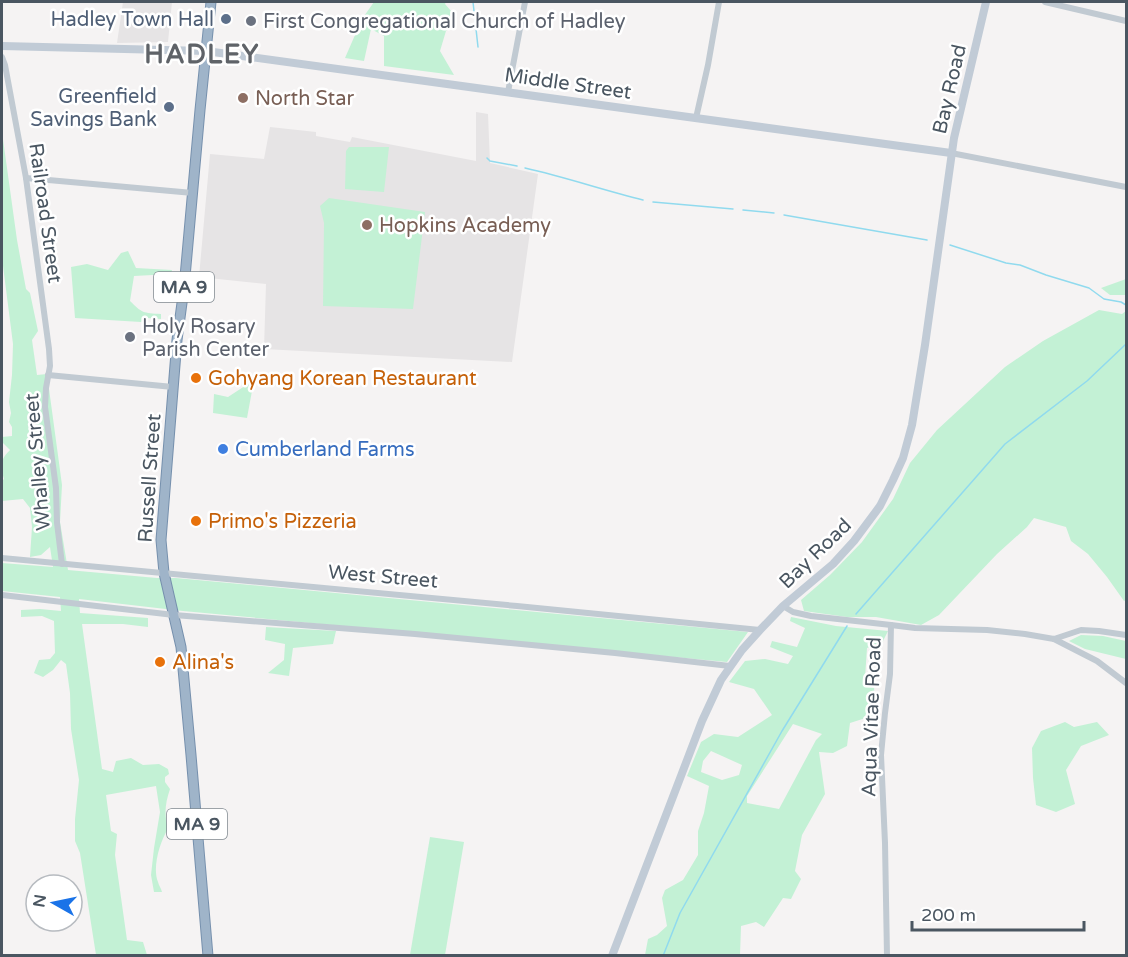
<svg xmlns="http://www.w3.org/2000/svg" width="1128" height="957" viewBox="0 0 1128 957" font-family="'Varela Round',sans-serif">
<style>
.education{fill:#e6e4e5}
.green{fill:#c3f1d5;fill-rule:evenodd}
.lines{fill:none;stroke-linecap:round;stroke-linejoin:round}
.stream{stroke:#90daee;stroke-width:1.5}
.trunk-casing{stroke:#7690ad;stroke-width:11}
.minor{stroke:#c1cad2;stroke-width:6}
.secondary{stroke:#c1cbd6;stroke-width:8}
.trunk{stroke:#9fb4c9;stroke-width:9}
.service-dot{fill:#5c6f8a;stroke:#fff;stroke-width:2}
.worship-dot{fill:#6b7280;stroke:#fff;stroke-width:2}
.education-dot{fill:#8d6e63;stroke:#fff;stroke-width:2}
.food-dot{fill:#e8710a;stroke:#fff;stroke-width:2}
.shop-dot{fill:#3f7fe0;stroke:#fff;stroke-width:2}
.labels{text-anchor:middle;stroke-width:5;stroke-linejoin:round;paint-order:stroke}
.shield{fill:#fff;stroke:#808990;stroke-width:1.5}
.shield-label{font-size:18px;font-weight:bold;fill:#4a5661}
.service-label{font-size:20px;fill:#4e5e75;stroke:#fff;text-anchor:end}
.worship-label{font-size:20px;fill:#5b616d;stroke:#fff;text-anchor:start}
.street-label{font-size:20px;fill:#4a5661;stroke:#fff}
.education-label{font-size:20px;fill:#785e54;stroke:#fff;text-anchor:start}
.food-label{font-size:20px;fill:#c56008;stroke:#fff;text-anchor:start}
.shop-label{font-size:20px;fill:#366cbe;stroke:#fff;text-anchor:start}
.district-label{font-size:26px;font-weight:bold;letter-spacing:1.5px;fill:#5f6368;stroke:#fff}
</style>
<rect width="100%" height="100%" fill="#f5f3f3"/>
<!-- education -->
<g class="education">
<polygon points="123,2 172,2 168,42 117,43"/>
<polygon points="476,112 488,114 490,163 538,174 512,362 264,349 266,284 199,277 210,154 264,159 270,127 316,132 316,136 350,142 352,137 476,161"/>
</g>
<!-- green -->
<g class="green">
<polygon points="374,2 446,2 445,4 457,18 446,31 440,51 454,75 384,66 384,36 371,29 364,61 345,58 362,19"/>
<path d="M 2,132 L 17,240 L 26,289 L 30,293 L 38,331 L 32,340 L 37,375 L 47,374 L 62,485 L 60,522 L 68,570 L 157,578 L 176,578 L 748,632 L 727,662 L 183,611 L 79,599 L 80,613 L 148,618 L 148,627 L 123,624 L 82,624 L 102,769 L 113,772 L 116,761 L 131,758 L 143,765 L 159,764 L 168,769 L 169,774 L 165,777 L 165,782 L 170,789 C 165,804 164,814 168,829 C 160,841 152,868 158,882 C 159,886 161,888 162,892 L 154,892 L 151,875 L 154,848 L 160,812 L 156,786 L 106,795 L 111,831 L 117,834 L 115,855 L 127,940 L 143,942 L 147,955 L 96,955 L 80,853 L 75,841 L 75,819 L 79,780 L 71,729 L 70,693 L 66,664 L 61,660 L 53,670 L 43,677 L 34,673 L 39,660 L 50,659 L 55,653 L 54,621 L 42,616 L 21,617 L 21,610 L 40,609 L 61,611 L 60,597 L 2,591 L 2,563 L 53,567 L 50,547 L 41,555 L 30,557 L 32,527 L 30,508 L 23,499 L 2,501 L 2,481 L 4,479 C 0,465 0,460 10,450 L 2,442 L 2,437 L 12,436 L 12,427 L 9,422 L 11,413 L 9,402 L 12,375 L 13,344 L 2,258 Z"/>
<polygon points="349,147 389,147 384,192 345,189 346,151"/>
<polygon points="329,198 425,212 413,309 323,306 324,223 320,206"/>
<path d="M 128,251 L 136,268 L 172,270 L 171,274 L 134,276 L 130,301 C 142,313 143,313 161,314 L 161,319 L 147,318 L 141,322 L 75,318 L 71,267 L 87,264 L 108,270 L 121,253 Z"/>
<polygon points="1126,279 1126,295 1110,295 1101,288"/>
<polygon points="1099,310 1122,314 1126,311 1126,600 1124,601 1107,577 1088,554 1071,541 1066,527 1034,518 1027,527 997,554 939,615 921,625 876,617 847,617 804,611 801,600 830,575 862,542 893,499 910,463 937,430 1005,367 1043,341"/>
<polygon points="254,380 247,418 213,413 214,394 228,397"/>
<path d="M 791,617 L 836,626 L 888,631 L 882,643 L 867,648 L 865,678 L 874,684 L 875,715 L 850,723 L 847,746 L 833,753 L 819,752 L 825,794 L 802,835 L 795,871 L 801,879 L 791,899 L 783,898 L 764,927 L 756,922 L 741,926 L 740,955 L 645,955 L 648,939 L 657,935 L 667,926 L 662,898 L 665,890 L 683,880 L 698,855 L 698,831 L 704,813 L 709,786 L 687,776 L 701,742 L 714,734 L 738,737 L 772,715 L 754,689 L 729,682 L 745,661 L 765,659 L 788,664 L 793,656 L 770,647 L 772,641 L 797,647 L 805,628 L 790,621 ZM 793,724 L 822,734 L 816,740 L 779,809 L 747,803 L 747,796 ZM 711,751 L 742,765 L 739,775 L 722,780 L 701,772 L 703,761 Z"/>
<polygon points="266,627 336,631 333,644 293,648 289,676 268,673 284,660 285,644 265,640"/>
<polygon points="1081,635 1103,636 1126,641 1126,659 1085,649 1069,641"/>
<polygon points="1065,722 1074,727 1097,722 1109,735 1081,746 1066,770 1075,804 1056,812 1036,805 1033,778 1032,748 1041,731"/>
<polygon points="430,837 464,842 445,955 410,955"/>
</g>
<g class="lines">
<!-- stream -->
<g class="stream">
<polyline points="473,2 478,47"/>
<polyline points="487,158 490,161 517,166"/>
<path d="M 525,168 C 565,177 603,190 643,200"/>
<polyline points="653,202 733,209"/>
<polyline points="743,210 774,213"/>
<polyline points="784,215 927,240"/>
<polyline points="950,245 1006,263 1020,265 1046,275 1089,288 1104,299 1121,302 1126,305"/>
<polyline points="856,614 1005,444 1087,381 1126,344"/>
<polyline points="663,956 680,913 782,731 847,626"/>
</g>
<defs>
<polyline id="trunk" points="208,956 191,755 181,647 164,573 161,540 177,340 184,288 200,110 211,2"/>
</defs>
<!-- trunk casing -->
<use href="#trunk" class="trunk-casing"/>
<!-- minor -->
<g class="minor">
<polyline points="1045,2 1126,21"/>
<polyline points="2,57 5,65 26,178 49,349 50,366 46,388 45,407 56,488 57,523 62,564"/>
<polyline points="508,92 525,2"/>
<polyline points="696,118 708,65 719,2"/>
<polyline points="951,153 1126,187"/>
<polyline points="26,178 193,193"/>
<polyline points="48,375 173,387"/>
<polyline points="2,558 517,606 760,630"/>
<polyline points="2,595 174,615 415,634 615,653 730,666"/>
<polyline points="783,606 793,612 811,616 891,625 890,674 885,713 881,755 885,843 887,956"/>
<polyline points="891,625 915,628 987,630 1025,634 1054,639 1081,630 1099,631 1126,635"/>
<polyline points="1054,639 1097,661 1126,683"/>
</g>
<!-- secondary -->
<g class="secondary">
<polyline points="2,46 206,51 951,153"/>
<polyline points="612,956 702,721 721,680 742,650 760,630 783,606 833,564 854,541 880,506 893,480 903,458 912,425 925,345 954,138 986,2"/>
</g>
<!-- trunk -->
<use href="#trunk" class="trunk"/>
</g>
<!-- markers -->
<g class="service-dot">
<circle cx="226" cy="19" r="6"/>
<circle cx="169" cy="107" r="6"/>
</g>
<g class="worship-dot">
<circle cx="251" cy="21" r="6"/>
<circle cx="130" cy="337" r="6"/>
</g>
<g class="education-dot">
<circle cx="243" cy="98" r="6"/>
<circle cx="367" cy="225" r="6"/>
</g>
<g class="food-dot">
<circle cx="196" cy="378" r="6"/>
<circle cx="196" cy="521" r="6"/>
<circle cx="160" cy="662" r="6"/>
</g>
<circle class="shop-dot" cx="223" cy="449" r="6"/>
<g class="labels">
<!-- shield labels -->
<g class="shield">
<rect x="154" y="272" width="60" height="30" rx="4.5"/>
<rect x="167" y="809" width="60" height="30" rx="4.5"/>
</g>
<g class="shield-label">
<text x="184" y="293">MA 9</text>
<text x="197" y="830">MA 9</text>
</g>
<!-- service labels -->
<g class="service-label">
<text x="214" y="26">Hadley Town Hall</text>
<text x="157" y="103">Greenfield<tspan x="157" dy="23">Savings Bank</tspan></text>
</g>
<!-- worship labels -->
<g class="worship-label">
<text x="263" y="28">First Congregational Church of Hadley</text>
<text x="142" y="333">Holy Rosary<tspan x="142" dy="23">Parish Center</tspan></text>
</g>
<!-- street labels -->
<g class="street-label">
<text transform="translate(568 83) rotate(8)" y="7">Middle Street</text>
<text transform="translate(949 89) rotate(-77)" y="7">Bay Road</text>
<text transform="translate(46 213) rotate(82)" y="7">Railroad Street</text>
<text transform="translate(37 462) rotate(-95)" y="7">Whalley Street</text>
<text transform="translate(149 478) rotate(-86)" y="7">Russell Street</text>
<text transform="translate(815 553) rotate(-44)" y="7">Bay Road</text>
<text transform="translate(383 576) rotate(5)" y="7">West Street</text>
<text transform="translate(871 717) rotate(-88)" y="7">Aqua Vitae Road</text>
</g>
<!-- education labels -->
<g class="education-label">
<text x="255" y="105">North Star</text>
<text x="379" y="232">Hopkins Academy</text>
</g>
<!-- food labels -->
<g class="food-label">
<text x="208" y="385">Gohyang Korean Restaurant</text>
<text x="208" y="528">Primo's Pizzeria</text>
<text x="172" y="669">Alina's</text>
</g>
<!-- shop labels -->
<g class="shop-label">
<text x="235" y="456">Cumberland Farms</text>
</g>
<!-- district labels -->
<g class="district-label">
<text x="202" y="63">HADLEY</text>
</g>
</g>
<!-- border -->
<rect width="1128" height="957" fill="none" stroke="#4a5661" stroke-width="6"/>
<!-- north arrow -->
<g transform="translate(54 903) rotate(279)"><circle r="28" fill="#ffffff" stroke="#b7bbc0" stroke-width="1.5"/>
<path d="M0-4.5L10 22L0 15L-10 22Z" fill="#1a73e8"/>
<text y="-9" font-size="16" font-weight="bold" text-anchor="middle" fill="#4a5661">N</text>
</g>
<!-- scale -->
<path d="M912 921v9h172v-9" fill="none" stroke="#4a5661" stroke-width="3"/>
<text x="921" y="921" font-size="18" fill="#4a5661" stroke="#ffffff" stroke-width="4.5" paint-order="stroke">200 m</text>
</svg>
